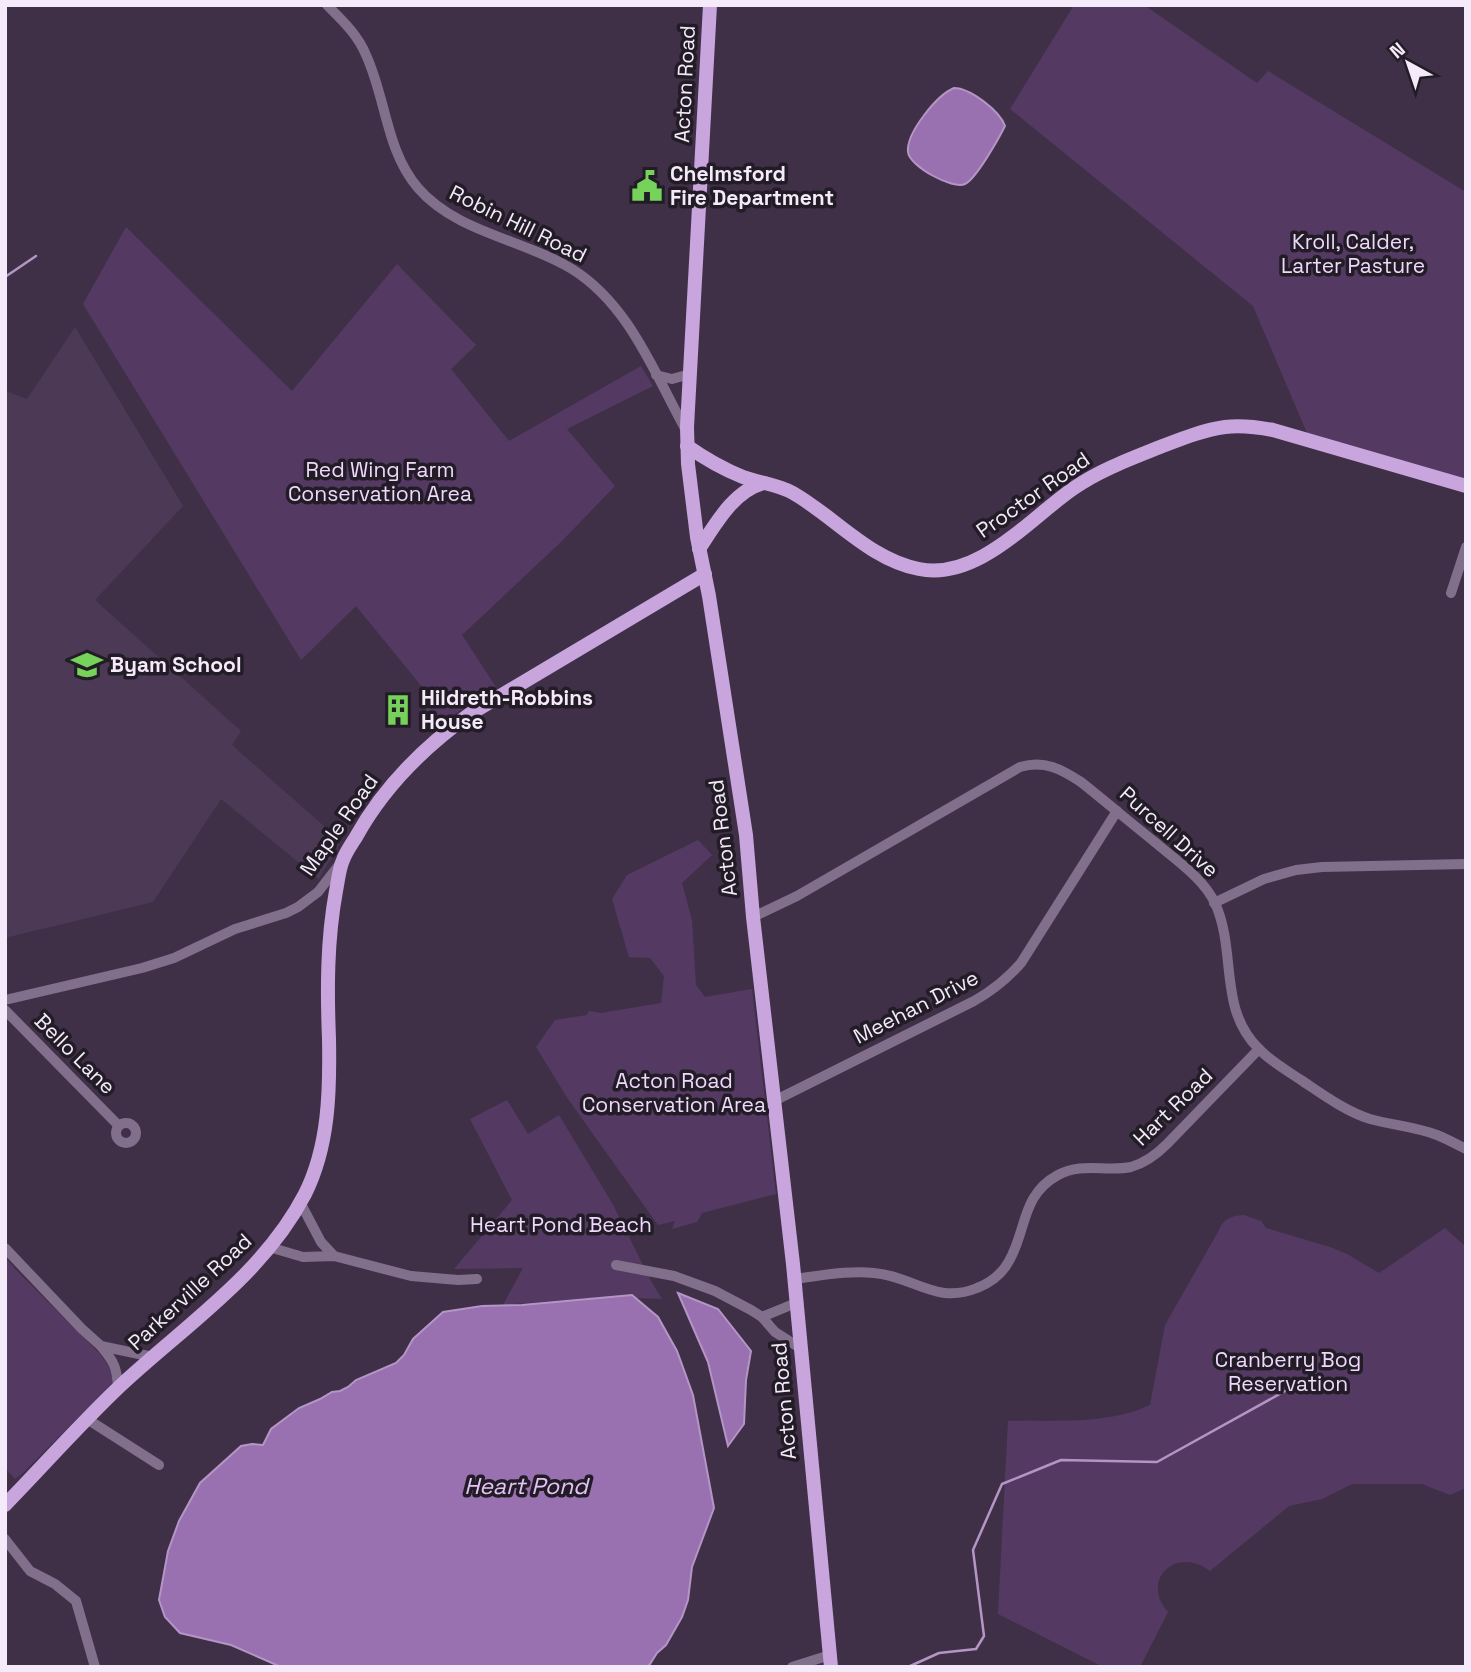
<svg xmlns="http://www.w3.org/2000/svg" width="1471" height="1672" viewBox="0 0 1471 1672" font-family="'Space Grotesk',sans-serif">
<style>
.built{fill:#4c3956}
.green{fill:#543a62}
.water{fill:#9970b0;stroke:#b495c6;stroke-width:2}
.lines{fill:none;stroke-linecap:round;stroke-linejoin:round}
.stream{stroke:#b495c6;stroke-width:2.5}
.minor{stroke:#816f8b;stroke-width:10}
.major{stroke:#c9a5de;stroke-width:14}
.labels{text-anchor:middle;stroke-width:7;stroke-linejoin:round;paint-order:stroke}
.street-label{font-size:21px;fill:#f4eafa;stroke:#221c26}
.poi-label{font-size:21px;font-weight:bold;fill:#f4eafa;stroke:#221c26;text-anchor:start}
.park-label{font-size:21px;fill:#efd8fc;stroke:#221c26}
.water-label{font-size:23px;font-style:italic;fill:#e4c2f7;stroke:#221c26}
</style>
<rect width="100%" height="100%" fill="#3f3048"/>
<!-- built -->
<polygon class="built" points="75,327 183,506 95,600 241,731 232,745 341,841 319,879 221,799 153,902 5,938 5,391 27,399"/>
<!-- green -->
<g class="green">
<polygon points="1074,5 1144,5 1257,83 1268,71 1466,192 1466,481 1307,433 1253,306 1010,109"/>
<polygon points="126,227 292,391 397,264 476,345 451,369 509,441 641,366 653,386 567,429 615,486 562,541 462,635 496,687 430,730 422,717 432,699 356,606 301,660 83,304"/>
<polygon points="698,840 712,855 682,883 692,920 696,985 705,997 752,989 776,1194 702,1213 697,1222 672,1229 675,1221 658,1225 568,1099 536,1047 555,1020 587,1015 589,1011 601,1013 661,1003 664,976 650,958 629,957 612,899 627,875"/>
<polygon points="507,1100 528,1134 559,1115 612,1203 651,1281 662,1299 636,1298 632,1295 503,1305 523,1268 454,1269 512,1200 470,1119"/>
<path d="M 1244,1215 L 1261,1221 L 1266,1228 L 1330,1247 L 1347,1254 L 1379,1273 L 1445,1228 L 1466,1247 L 1466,1488 L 1450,1495 L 1422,1484 L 1352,1484 L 1322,1499 L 1289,1506 L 1210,1571 C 1175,1545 1140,1581 1168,1612 L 1140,1667 L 1103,1667 L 998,1614 L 1008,1421 C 1055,1420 1107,1425 1150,1405 L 1165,1325 L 1218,1232 C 1223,1219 1230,1216 1244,1215 Z"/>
<polygon points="5,1257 15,1269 100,1354 111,1370 114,1377 112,1383 23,1473 15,1479 5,1468"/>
</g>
<!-- water -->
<g class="water">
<path d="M 954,88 C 970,88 1000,111 1005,126 C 999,138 976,179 965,184 C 953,190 909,166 908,152 C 906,133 937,95 954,88 Z"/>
<polygon points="678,1293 718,1309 751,1351 746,1380 744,1424 728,1446 708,1362"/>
<polygon points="632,1295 658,1317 677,1351 693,1395 714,1508 692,1567 688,1600 682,1617 666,1645 657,1653 650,1664 646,1667 281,1667 231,1645 180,1633 165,1617 159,1600 168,1551 179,1521 200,1483 241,1446 252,1444 263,1445 271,1429 299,1408 320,1399 332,1392 340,1391 348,1387 356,1380 396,1363 404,1355 413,1339 443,1312 482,1306 522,1305"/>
</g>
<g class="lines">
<!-- stream -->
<g class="stream">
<polyline points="5,277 36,256"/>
<polyline points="908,1667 939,1653 976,1649 984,1636 973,1550 1002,1484 1061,1460 1157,1462 1296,1385"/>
</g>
<!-- minor -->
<g class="minor">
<path d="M 327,5 C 342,20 358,35 366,55 C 386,98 386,151 418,188 C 457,233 523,239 572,269 C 630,305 655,375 687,432"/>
<polyline points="656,375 672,379 690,374"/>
<polyline points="1451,593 1466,547"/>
<polyline points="1214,903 1264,879 1296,870 1322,867 1466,864"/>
<path d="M 753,917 L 797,896 L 1020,767 C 1045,760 1061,769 1081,782 C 1106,802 1131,823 1156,843 C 1177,861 1203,878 1215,903 C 1237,952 1218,1008 1258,1048 C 1270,1061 1286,1070 1301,1080 C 1322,1094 1345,1111 1370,1119 C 1392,1125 1416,1127 1437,1135 C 1447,1139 1456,1144 1466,1149"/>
<polyline points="5,1000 142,968 174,958 235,929 286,913 298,907 318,892 339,865"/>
<polyline points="5,1010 118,1125"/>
<path d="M 774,1101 L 974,1001 C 992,991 1007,979 1021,963 L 1117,811"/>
<circle cx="126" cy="1133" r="10"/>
<polyline points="300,1202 321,1242 334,1256"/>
<polyline points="269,1247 303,1257 334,1256 411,1276 458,1280 477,1279"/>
<polyline points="5,1248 82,1329 101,1346 153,1357"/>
<polyline points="616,1265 674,1276 715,1291 751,1310 762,1317 775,1332 800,1348"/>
<path d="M 794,1279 C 820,1276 848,1270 874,1273 C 913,1276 936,1305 977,1288 C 990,1283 1002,1274 1009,1261 C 1027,1230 1021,1195 1058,1175 C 1082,1162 1106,1172 1131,1167 C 1145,1163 1157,1154 1167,1144 L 1259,1049"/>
<polyline points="762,1317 796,1303"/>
<path d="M 101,1346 C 114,1362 117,1367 118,1388"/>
<polyline points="87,1419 159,1465"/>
<polyline points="5,1539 30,1571 55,1584 76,1601 95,1667"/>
<polyline points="792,1667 830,1655"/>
</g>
<!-- major -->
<g class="major">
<polyline points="710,5 687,427 688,464 697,537 709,596 746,835 753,917 793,1264 831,1667"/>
<path d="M 687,446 C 704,458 723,469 743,477 C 759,483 777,484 793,493 C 835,517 869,559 919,569 C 978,581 1030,518 1074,488 C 1100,470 1130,459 1160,447 C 1181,439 1203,430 1225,427 C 1241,425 1257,427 1273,430 L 1466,486"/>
<path d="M 699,549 C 715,525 734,490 764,483"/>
<path d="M 5,1505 C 43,1466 79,1425 119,1387 C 184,1326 263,1275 305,1194 C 329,1146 330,1091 329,1039 C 327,989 327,940 336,891 C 338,881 339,869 343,860 C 346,852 351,845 356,837 C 383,788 424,747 470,714 L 705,574"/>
</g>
</g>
<!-- icons -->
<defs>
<symbol id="civic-bare" viewBox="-9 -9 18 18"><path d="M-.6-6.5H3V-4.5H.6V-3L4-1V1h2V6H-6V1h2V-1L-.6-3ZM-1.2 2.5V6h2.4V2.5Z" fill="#76d25a" stroke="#221c26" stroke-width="2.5" paint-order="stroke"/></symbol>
<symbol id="school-bare" viewBox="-9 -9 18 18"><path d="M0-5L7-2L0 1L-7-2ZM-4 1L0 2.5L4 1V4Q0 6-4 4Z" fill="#76d25a" stroke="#221c26" stroke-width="2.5" paint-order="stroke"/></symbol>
<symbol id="building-bare" viewBox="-9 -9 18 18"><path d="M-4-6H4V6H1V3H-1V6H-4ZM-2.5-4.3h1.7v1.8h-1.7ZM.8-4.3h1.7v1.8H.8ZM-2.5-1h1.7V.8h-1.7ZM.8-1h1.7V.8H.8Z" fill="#76d25a" stroke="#221c26" stroke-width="2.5" paint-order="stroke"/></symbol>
</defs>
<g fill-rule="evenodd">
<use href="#civic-bare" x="625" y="164" width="44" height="44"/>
<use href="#school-bare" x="65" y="643" width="44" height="44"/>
<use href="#building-bare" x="376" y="688" width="44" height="44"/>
</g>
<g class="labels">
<!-- street labels -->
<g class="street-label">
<text transform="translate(685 84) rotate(-87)" y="7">Acton Road</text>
<text transform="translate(518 224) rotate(26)" y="7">Robin Hill Road</text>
<text transform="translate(1033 495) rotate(-35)" y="7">Proctor Road</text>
<text transform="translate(339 825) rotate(-55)" y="7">Maple Road</text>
<text transform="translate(1169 832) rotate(42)" y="7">Purcell Drive</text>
<text transform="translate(723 838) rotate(-97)" y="7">Acton Road</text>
<text transform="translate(916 1007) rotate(-27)" y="7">Meehan Drive</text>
<text transform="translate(75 1054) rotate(45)" y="7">Bello Lane</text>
<text transform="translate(1173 1107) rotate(-44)" y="7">Hart Road</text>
<text transform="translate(190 1292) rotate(-43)" y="7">Parkerville Road</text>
<text transform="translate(784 1401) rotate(-95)" y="7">Acton Road</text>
</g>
<!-- poi labels -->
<g class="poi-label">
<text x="670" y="181">Chelmsford<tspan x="670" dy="24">Fire Department</tspan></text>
<text x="110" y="672">Byam School</text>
<text x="421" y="705">Hildreth-Robbins<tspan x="421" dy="24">House</tspan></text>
</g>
<!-- park labels -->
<g class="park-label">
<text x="1353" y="249">Kroll, Calder,<tspan x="1353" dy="24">Larter Pasture</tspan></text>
<text x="380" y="477">Red Wing Farm<tspan x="380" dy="24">Conservation Area</tspan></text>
<text x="674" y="1088">Acton Road<tspan x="674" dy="24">Conservation Area</tspan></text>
<text x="561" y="1232">Heart Pond Beach</text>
<text x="1288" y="1367">Cranberry Bog<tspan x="1288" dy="24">Reservation</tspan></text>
</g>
<!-- water labels -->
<g class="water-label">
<text x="526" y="1494">Heart Pond</text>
</g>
</g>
<!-- border -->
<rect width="1471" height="1672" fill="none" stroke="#f4eafa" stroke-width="14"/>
<!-- north arrow -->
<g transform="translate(1408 63) rotate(320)" stroke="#221c26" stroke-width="5" paint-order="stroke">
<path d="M0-5L12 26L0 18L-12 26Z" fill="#f4eafa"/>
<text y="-10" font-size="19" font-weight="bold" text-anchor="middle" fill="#f4eafa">N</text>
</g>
</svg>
